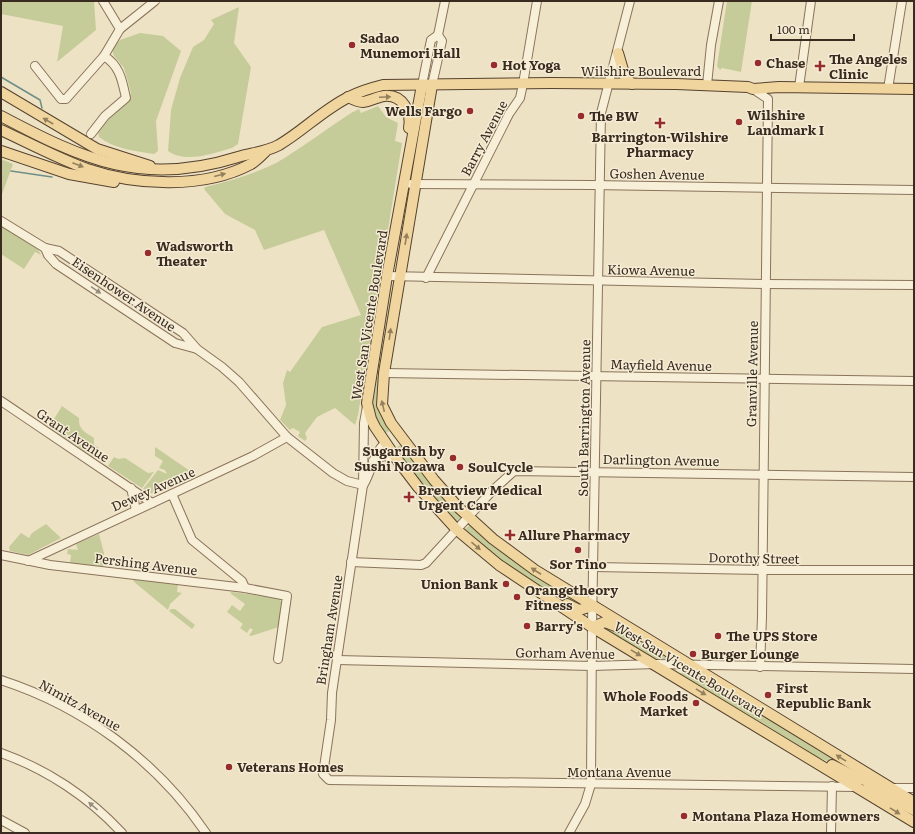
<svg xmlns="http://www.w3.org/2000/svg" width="915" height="834" viewBox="0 0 915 834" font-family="Literata,serif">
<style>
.green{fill:#c6cc99}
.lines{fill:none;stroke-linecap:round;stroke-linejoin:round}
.stream{stroke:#6d8f87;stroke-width:1.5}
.minor-casing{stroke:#89735b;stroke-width:10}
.major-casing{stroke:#56422f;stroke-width:12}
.minor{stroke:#f8efd8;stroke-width:8}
.major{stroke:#f0d69e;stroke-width:10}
.oneway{fill:#94805e}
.oneway2{fill:#988d7c}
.poi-dot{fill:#972c2d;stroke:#f5ecd5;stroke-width:1.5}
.labels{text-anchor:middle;stroke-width:3;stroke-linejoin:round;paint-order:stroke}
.poi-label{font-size:13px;font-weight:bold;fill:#392b1f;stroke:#f5ecd5;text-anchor:start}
.street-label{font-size:13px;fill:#392b1f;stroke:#f5ecd5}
</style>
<rect width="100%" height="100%" fill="#eee2c5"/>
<!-- green -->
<g class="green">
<polygon points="1,1 94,1 96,30 57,62 63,26 1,14"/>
<polygon points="727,1 752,1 741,72 722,68 720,70 717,66"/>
<path d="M 239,7 L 234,43 L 251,67 L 238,144 L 232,148 C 214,153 186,164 168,151 L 171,110 L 180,78 L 193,47 L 204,40 L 214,24 L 211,20 Z"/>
<path d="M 140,33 L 163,36 L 181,51 L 156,121 L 158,151 L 154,154 C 136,151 114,149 99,137 L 98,132 C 108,118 123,108 131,93 L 124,68 L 114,56 L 112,49 L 120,40 Z"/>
<path d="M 378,106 L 386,117 L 398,123 L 395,141 L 402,143 L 358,415 L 355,425 L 335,408 L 317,417 L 305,433 L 307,438 L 305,441 L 298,436 L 300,432 L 293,428 L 290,430 L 280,420 L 286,405 L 283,383 L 287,370 L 290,372 L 322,327 L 361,315 L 324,230 L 264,250 L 255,230 L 225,214 L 204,189 L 205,187 C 230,181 254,174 276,163 C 302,148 326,129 351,113 L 359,109 L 361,113 Z"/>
<polygon points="1,159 13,164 1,197"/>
<polygon points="1,227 5,227 37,248 41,255 35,252 24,269 1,254"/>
<path d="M 392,289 L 395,290 L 377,403 L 379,412 L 389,431 L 384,434 C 377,425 373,415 373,404 Z"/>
<path d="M 62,406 L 79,418 C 78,429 85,432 94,438 L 94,445 L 99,448 L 93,457 L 49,427 Z"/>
<polygon points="402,445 461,517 457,522 455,522 415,477 396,449 398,446"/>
<polygon points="155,447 196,475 156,494 149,493 143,489 158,470 167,474 165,470 159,468 163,461 155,456"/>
<polygon points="114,457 118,459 125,458 148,473 154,472 142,488 108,466"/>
<polygon points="46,524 61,538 28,555 10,551 9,547 21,533 29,538 32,533"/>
<polygon points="471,524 584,604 574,606 511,569 464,530"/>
<polygon points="99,534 104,553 103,567 70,563 71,555 67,554 68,549 78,550 76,544"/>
<polygon points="135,578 178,584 177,592 182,593 170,604 168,610 133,581"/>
<polygon points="232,592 279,598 283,605 279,627 251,636 249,635 253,630 250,628 247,633 240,628 243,624 227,612 232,605 240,611 245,604 230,593"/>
<polygon points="171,609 175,609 195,625 192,629 169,611"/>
<path d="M 611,625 C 632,637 653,647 673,659 L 656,659 L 601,626 Z"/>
<polygon points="678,673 695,673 866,777 861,777 799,748"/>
</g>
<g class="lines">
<!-- stream -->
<g class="stream">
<polyline points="1,77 40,100 42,108"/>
<polyline points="11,171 52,177"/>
</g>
<defs>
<g id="minor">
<polyline points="120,29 155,1"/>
<polyline points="35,66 61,99 66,99 104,56 120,29 103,1"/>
<polyline points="422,85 431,40 438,35"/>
<polyline points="432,85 442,41 438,35 445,1"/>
<polyline points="707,85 711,45 719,1"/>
<polyline points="799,87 811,1"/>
<polyline points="753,89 768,99 762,617 760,667"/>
<polyline points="888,89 902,1"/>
<path d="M 91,134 L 105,116 L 126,98 C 122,80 120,66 104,56"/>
<polyline points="411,184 592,185 914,190"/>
<polyline points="1,221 45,248 59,251 183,333 197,349 222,367 239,382 287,437 333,473 347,481 363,485"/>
<polyline points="45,248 48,255 56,264 175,343 197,349"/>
<polyline points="387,276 765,284 914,285"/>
<polyline points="426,278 509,114 520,98 523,84 537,1"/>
<polyline points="384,373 914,381"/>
<polyline points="1,401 152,503"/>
<polyline points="367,406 364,423 363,485 332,693 331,720 323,774 329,780 857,787"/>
<polyline points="373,461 384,456 396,458"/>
<path d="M 364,484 C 372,470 373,454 385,443"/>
<polyline points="131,488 136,510"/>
<polyline points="172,494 192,540 242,581 245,588"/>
<polyline points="1,555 50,565 245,588 287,596 278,659"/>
<polyline points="28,561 253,456 287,437"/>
<polyline points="351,562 421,565 426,563 492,491 514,471 914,477"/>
<polyline points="594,567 762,570 914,570"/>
<polyline points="337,660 592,666 656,664 914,669"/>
<path d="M 1,680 C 84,707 157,761 206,833"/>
<path d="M 1,753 C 46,769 89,797 122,833"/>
<polyline points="891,788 914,788"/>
<polyline points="1,820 25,833"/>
<polyline points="569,833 585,804 591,784 592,627 601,113 630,1"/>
<polyline points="831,833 832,786"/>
</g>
<g id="major">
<polyline points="618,53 625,77 632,84"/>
<polyline points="422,85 387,276 367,403 371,419 375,427 396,458 418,487 457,530 499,565 592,627 914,822"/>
<polyline points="432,85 384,373 382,405 391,423 434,480 458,507 493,539 535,570 914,802"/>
<polyline points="1,92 97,149 150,166"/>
<path d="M 348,97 C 352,99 359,102 363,102 C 370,101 377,97 384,96 C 403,94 412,113 409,128"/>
<path d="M 1,116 C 84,160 143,187 238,157 C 252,153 266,152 279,145 C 303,131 324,109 349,97 C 360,91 371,88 383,85 L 551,83 L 676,84 L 748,87 L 753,89 L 779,87 L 914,89"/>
<path d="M 1,130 C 29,143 57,158 87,169 C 137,186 204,189 251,164 C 256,161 261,156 265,152"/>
<polyline points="1,151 69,174 114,182"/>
<polyline points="567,604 579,610 593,606"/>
<polyline points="592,627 605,622 618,627"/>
<polyline points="832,765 858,778 880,785"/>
<polyline points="867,789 879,792 914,810"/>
</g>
</defs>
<!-- minor casing -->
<use href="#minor" class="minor-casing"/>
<!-- major casing -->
<use href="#major" class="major-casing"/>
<!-- minor -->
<use href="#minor" class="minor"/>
<!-- major -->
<use href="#major" class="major"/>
</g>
<!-- one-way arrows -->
<defs><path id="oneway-solid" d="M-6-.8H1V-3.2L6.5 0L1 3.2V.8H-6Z"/></defs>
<g class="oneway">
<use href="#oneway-solid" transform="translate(385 97) rotate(-2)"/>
<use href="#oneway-solid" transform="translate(48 121) rotate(-150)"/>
<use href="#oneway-solid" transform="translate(78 165) rotate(21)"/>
<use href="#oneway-solid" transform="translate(220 175) rotate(-15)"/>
<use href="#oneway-solid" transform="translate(406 239) rotate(-81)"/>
<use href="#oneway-solid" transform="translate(390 334) rotate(-82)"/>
<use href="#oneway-solid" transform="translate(383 406) rotate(-103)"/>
<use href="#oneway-solid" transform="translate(476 546) rotate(40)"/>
<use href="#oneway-solid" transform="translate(536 571) rotate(-147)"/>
<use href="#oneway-solid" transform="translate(636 653) rotate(31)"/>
<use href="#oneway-solid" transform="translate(701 692) rotate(31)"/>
<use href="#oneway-solid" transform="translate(841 758) rotate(-148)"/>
<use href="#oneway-solid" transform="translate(895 811) rotate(32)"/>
</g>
<g class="oneway2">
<use href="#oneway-solid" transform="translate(96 290) rotate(34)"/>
<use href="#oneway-solid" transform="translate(93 806) rotate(-140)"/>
</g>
<!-- markers -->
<g class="poi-dot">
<circle cx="352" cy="45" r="4"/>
<circle cx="758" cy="63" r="4"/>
<circle cx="494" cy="65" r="4"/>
<path d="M818 60h4v4h4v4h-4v4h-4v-4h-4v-4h4z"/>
<circle cx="470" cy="111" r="4"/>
<circle cx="581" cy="116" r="4"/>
<circle cx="739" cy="122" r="4"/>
<path d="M658 117h4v4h4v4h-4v4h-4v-4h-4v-4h4z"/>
<circle cx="148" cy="253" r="4"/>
<circle cx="453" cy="458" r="4"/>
<circle cx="460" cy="467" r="4"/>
<path d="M407 491h4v4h4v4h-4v4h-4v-4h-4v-4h4z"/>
<path d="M508 529h4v4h4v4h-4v4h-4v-4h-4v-4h4z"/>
<circle cx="578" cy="550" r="4"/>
<circle cx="506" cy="584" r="4"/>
<circle cx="517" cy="597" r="4"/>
<circle cx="527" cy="626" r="4"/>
<circle cx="718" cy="636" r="4"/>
<circle cx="693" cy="654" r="4"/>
<circle cx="768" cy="695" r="4"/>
<circle cx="696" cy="703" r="4"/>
<circle cx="229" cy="767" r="4"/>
<circle cx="684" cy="816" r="4"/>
</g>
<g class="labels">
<!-- poi labels -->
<g class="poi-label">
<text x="360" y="43">Sadao<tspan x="360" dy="15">Munemori Hall</tspan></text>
<text x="829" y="64">The Angeles<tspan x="829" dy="15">Clinic</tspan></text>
<text x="766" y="68">Chase</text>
<text x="502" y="70">Hot Yoga</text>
<text x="462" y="116" text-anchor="end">Wells Fargo</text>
<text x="747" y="120">Wilshire<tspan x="747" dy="15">Landmark I</tspan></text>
<text x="589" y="121">The BW</text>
<text x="660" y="142" text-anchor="middle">Barrington-Wilshire<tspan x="660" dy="15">Pharmacy</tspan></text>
<text x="156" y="251">Wadsworth<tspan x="156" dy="15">Theater</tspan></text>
<text x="445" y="456" text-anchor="end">Sugarfish by<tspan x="445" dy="15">Sushi Nozawa</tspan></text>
<text x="468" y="472">SoulCycle</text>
<text x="418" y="495">Brentview Medical<tspan x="418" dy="15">Urgent Care</tspan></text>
<text x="518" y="540">Allure Pharmacy</text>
<text x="578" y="569" text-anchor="middle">Sor Tino</text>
<text x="498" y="589" text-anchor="end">Union Bank</text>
<text x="525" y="595">Orangetheory<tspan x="525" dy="15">Fitness</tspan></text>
<text x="535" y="631">Barry's</text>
<text x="726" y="641">The UPS Store</text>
<text x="701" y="659">Burger Lounge</text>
<text x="776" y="693">First<tspan x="776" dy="15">Republic Bank</tspan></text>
<text x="688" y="701" text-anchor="end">Whole Foods<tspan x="688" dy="15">Market</tspan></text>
<text x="237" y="772">Veterans Homes</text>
<text x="692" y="821">Montana Plaza Homeowners</text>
</g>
<!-- street labels -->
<g class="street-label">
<text x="641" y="76">Wilshire Boulevard</text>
<text transform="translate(484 138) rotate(-62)" y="5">Barry Avenue</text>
<text transform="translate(657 174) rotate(1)" y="5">Goshen Avenue</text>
<text transform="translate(651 270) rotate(1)" y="5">Kiowa Avenue</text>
<text transform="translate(124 294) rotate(34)" y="5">Eisenhower Avenue</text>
<text transform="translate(369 315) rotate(-81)" y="5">West San Vicente Boulevard</text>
<text transform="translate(661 365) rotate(1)" y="5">Mayfield Avenue</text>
<text transform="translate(752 374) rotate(-89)" y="5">Granville Avenue</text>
<text transform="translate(584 418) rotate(-89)" y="5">South Barrington Avenue</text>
<text transform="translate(73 435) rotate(34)" y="5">Grant Avenue</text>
<text transform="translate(661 460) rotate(1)" y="5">Darlington Avenue</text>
<text transform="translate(153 489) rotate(-24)" y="5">Dewey Avenue</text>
<text transform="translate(754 558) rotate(1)" y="5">Dorothy Street</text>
<text transform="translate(146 564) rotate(7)" y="5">Pershing Avenue</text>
<text transform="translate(329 630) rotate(-81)" y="5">Bringham Avenue</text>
<text transform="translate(565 653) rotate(1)" y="5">Gorham Avenue</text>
<text transform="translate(689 669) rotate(31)" y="5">West San Vicente Boulevard</text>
<text transform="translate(80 705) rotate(29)" y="5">Nimitz Avenue</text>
<text x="619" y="777">Montana Avenue</text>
</g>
</g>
<!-- border -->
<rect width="915" height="834" fill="none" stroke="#392b1f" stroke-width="4"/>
<!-- scale -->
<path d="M771 34v6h83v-6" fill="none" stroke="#392b1f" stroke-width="2"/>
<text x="777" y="34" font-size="12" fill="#392b1f" stroke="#f5ecd5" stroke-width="3" paint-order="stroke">100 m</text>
</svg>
